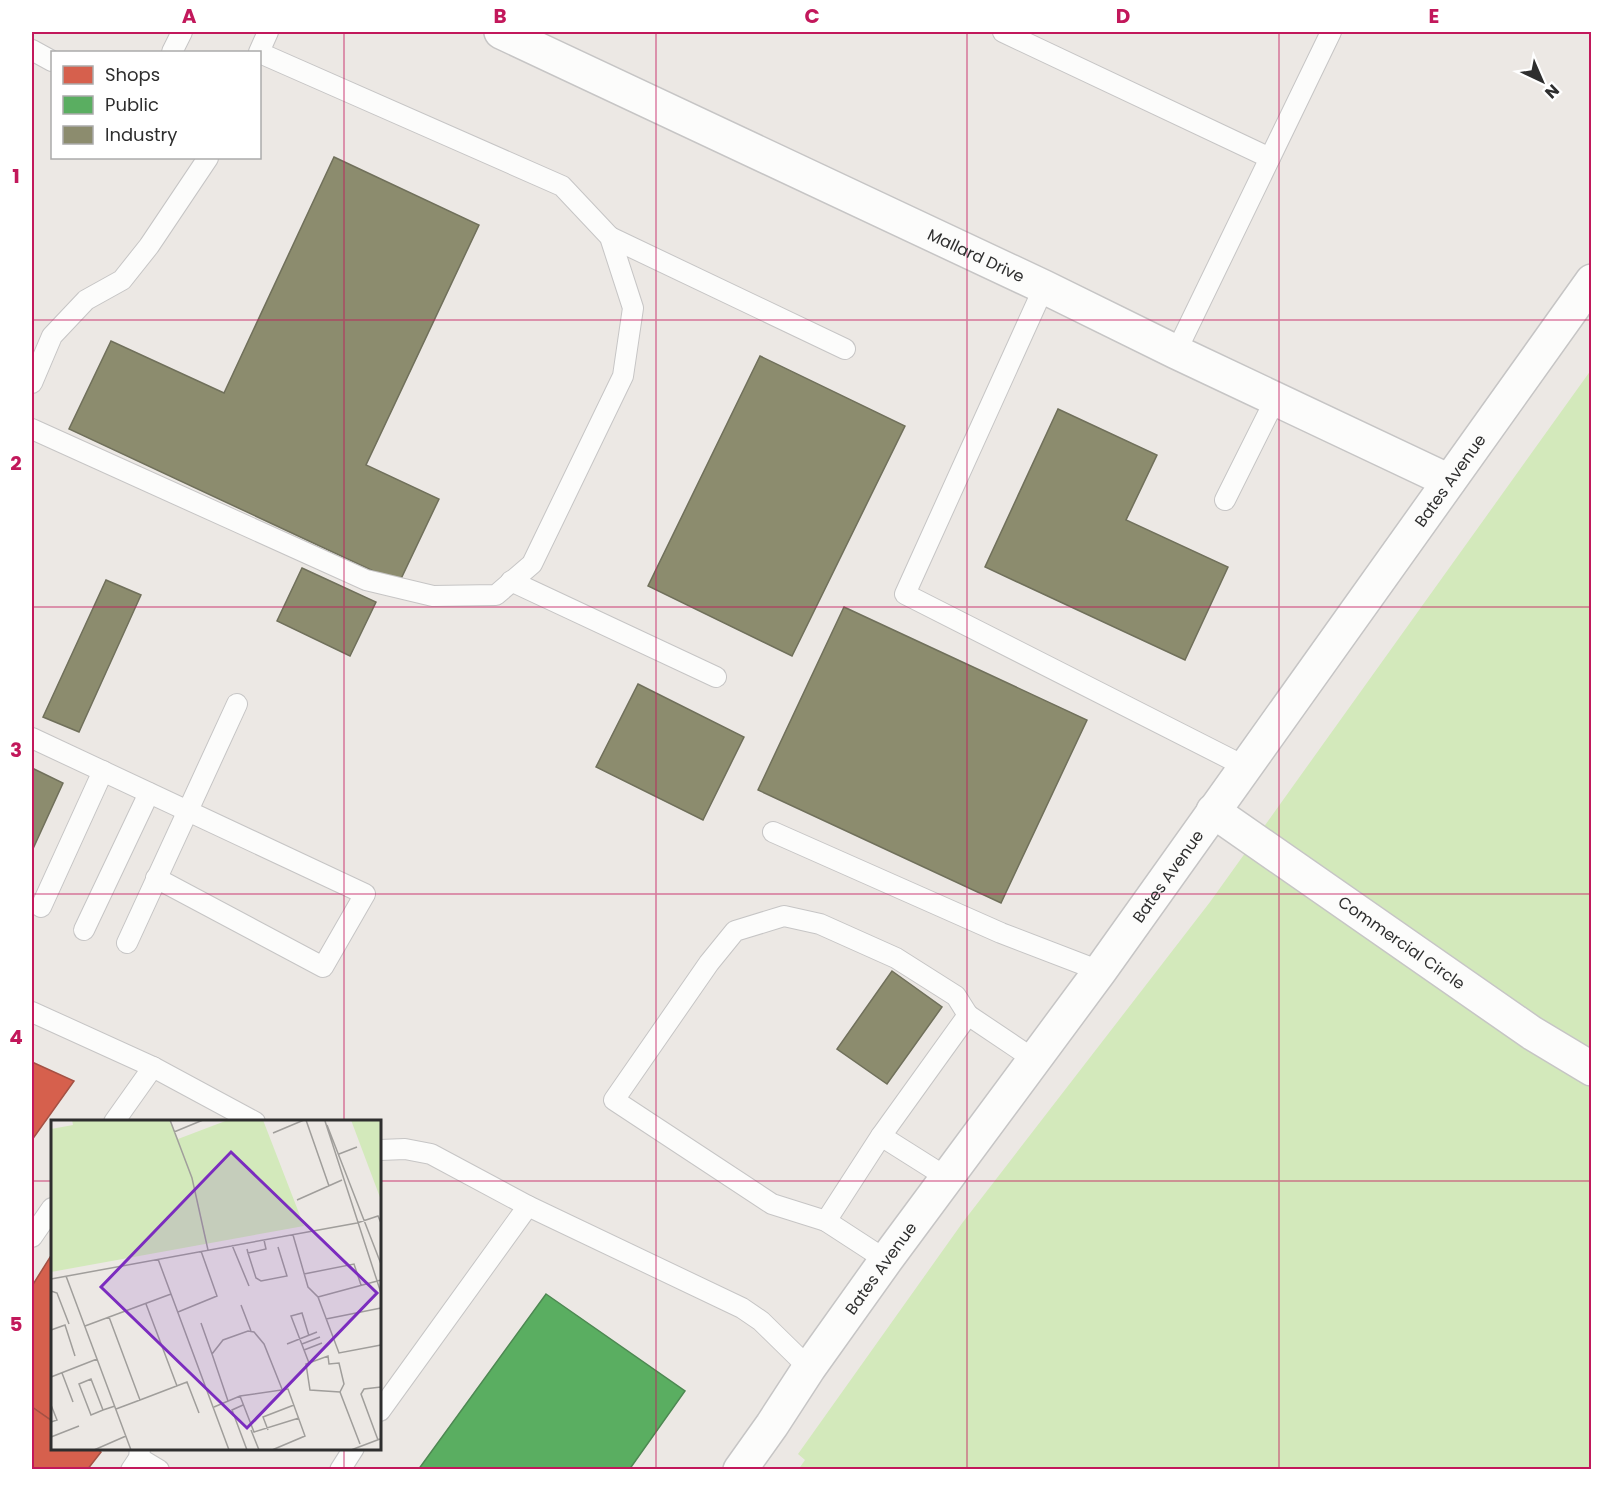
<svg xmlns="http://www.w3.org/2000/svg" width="1623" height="1501" viewBox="0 0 1623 1501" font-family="Poppins,sans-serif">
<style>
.green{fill:#d3e9bb}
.shops{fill:#d6604d;stroke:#a45144;stroke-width:1.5}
.public{fill:#5aae61;stroke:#4d8852;stroke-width:1.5}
.industry{fill:#8c8c6e;stroke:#70705b;stroke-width:1.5}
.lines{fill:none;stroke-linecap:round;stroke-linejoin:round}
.lane-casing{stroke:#c6c5c5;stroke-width:22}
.street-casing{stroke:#c6c5c5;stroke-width:36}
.secondary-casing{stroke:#c6c5c5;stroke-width:36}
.lane{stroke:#fcfcfb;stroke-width:20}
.street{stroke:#fcfcfb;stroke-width:33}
.secondary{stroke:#fcfcfb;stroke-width:33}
.grid{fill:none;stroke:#c2185b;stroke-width:1.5;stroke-opacity:0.55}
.labels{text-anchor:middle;stroke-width:6;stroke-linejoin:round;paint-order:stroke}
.street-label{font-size:16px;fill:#2e2e2e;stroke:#fff}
.inset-road{fill:none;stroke:#a09e9b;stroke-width:1.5}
.view{fill:#7b2cbf;fill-opacity:0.15;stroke:#7b2cbf;stroke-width:3}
.inset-edge{fill:none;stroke:#2e2e2e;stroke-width:3}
.neatline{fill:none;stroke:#c2185b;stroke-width:2}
.grid-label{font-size:20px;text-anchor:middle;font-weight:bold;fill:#c2185b}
</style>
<rect width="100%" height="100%" fill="#ece8e4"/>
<!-- green -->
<polygon class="green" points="1591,370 1591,1469 798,1470 805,1460 798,1454 963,1222 1210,902"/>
<!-- shops -->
<g class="shops">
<polygon points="32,1062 74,1081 32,1140"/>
<polygon points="52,1254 52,1421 32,1407 32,1286"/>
<polygon points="32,1407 52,1421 52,1448 96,1448 101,1452 87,1470 32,1470"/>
</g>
<!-- public -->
<polygon class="public" points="546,1294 685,1391 629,1470 418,1470"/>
<!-- industry -->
<g class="industry">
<polygon points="334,157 479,225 366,465 439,499 399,583 69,429 111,341 224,393"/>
<polygon points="760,356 905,426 792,656 648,586"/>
<polygon points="1058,409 1157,455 1126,520 1228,567 1185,660 985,567"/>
<polygon points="302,568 376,602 350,656 277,621"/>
<polygon points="106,580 141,595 79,732 43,717"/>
<polygon points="844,607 1087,720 1001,903 758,790"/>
<polygon points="638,684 744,737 703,820 596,767"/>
<polygon points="32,768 63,783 32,851"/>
<polygon points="892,971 942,1007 887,1084 837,1049"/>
</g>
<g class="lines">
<defs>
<g id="lane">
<polyline points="1003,32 1270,158"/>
<polyline points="32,50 52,61"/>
<polyline points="172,52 182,32"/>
<polyline points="259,52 268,32"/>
<polyline points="610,237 845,349"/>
<polyline points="1044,287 905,594 1246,767"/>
<polyline points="1176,352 1331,32"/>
<polyline points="32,383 52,336 86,300 122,280 149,246 208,158"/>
<polyline points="32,429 366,580 433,596 496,595 532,564 623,376 633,308 610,237 562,186 260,53"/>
<polyline points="1225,500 1276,398"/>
<polyline points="511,581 716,677"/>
<polyline points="32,738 365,894 323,967 156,878"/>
<polyline points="773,832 1001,933 1100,971"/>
<polyline points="41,907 103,771"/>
<polyline points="84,930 149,793"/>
<polyline points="127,943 237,704"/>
<polyline points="32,1012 153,1067 255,1122"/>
<polyline points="114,1122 153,1067"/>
<polyline points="881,1136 826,1221 886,1260"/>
<polyline points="380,1150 405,1149 431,1154 528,1206 742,1308 761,1321 809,1368"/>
<polyline points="946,1177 881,1136 968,1015 1035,1060"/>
<polyline points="826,1221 772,1204 614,1100 709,963 735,931 784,916 820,924 896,958 956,996 968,1015"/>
<polyline points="32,1237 52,1208"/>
<polyline points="380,1411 528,1206"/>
<polyline points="139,1458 159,1470"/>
<polyline points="131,1470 139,1458 140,1448"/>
<polyline points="340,1470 354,1448"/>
</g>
<g id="street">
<path id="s1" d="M 501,32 L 1044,287 L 1176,352 L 1449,481"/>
<path id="s2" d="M 1213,811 L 1532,1033 L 1592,1069"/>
</g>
<g id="secondary">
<path id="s3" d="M 740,1470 L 772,1425 L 809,1368 L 886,1260 L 1100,971 L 1592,281"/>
</g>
</defs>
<!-- lane casing -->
<use href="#lane" class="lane-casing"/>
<!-- street casing -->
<use href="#street" class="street-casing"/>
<!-- secondary casing -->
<use href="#secondary" class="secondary-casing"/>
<!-- lane -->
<use href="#lane" class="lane"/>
<!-- street -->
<use href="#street" class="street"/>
<!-- secondary -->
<use href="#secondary" class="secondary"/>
</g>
<!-- grid -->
<path class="grid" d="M 344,32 L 344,1122M 656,32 L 656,1470M 967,32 L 967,1470M 1279,32 L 1279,1470M 32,320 L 1592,320M 32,607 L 1592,607M 32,894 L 1592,894M 32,1181 L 52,1181M 380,1181 L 1592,1181M 344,1448 L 344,1470"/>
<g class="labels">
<!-- street labels -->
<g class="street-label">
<text dy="6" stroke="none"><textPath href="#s1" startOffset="525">Mallard Drive</textPath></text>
<text dy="6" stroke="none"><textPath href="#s3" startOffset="1218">Bates Avenue</textPath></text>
<text dy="6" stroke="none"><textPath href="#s3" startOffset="732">Bates Avenue</textPath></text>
<text dy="6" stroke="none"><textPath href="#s2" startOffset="230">Commercial Circle</textPath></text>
<text dy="6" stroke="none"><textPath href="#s3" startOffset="246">Bates Avenue</textPath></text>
</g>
</g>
<!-- overview -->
<g transform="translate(51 1120)">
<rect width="330" height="330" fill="#ece8e4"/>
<path d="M 21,0 L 119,0 L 127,19 L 177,0 L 212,0 L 253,106 L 0,152 L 0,9 L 22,5 ZM 300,0 L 330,0 L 330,80 Z" fill="#d3e9bb"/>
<path class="inset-road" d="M 119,0 L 141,58 L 157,130M 255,0 L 278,66M 274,1 L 330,173M 276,5 L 330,144M 123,12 L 152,0M 222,13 L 253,0M 288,34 L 306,27M 246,80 L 291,60M 242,115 L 257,167 L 267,177 L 288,233 L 330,225M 181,125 L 198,166M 196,129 L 197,133 L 215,129 L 213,120M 197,133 L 205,158 L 210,161 L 236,156 L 227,127M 107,139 L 178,330M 253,154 L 303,144 L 310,165M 15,156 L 80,330M 0,159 L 306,103 L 327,96 L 330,103M 0,171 L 6,173 L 18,204M 267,177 L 330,160M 95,184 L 126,266M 190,185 L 200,211M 127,192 L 166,176 L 150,131M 58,197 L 89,280 L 65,289M 275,199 L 330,188M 150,203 L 161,234M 34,206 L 120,174M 0,210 L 14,205 L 24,236M 258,216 L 251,193 L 240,196 L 258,243M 236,224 L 266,212M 251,224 L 269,217M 253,230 L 271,223M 11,253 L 22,282M 0,257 L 46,239M 289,272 L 259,270 L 255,244 L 277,236 L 278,244 L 288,243 L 293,264 L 289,272 L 309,324M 189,276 L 203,312 L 248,298M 89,280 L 136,262 L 148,293M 177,281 L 161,234 L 172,220 L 197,211 L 203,212 L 213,224 L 231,269M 0,285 L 6,300 L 0,302M 192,285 L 181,290 L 196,330M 163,287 L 189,276 L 237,269 L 254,316 L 221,330M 52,290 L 40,259 L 28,264 L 40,295 L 52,290 L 64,286M 200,310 L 208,330M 217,310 L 212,297 L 243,285M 0,317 L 28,306M 327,320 L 310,274 L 313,269 L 330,267M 43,330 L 75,316M 300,330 L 329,319"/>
<path class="view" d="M 180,32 L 326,173 L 196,308 L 50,167 Z"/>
<rect width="330" height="330" class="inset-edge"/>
</g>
<!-- border -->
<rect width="1623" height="1501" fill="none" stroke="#ffffff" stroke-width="66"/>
<!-- legend -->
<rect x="51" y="51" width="210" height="108" fill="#ffffff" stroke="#ababab" stroke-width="1.5"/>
<rect x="63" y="66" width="30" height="18" fill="#d6604d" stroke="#ababab" stroke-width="1.5"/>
<text x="105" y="81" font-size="18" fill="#2e2e2e">Shops</text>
<rect x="63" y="96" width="30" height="18" fill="#5aae61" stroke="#ababab" stroke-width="1.5"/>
<text x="105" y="111" font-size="18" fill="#2e2e2e">Public</text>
<rect x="63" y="126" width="30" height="18" fill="#8c8c6e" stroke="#ababab" stroke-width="1.5"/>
<text x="105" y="141" font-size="18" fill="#2e2e2e">Industry</text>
<!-- north arrow -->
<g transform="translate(1542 81) rotate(136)" stroke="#ffffff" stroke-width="4.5" paint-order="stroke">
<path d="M0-4.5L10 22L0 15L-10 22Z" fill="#2e2e2e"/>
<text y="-9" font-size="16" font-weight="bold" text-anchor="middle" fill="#2e2e2e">N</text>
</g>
<rect x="33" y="33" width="1557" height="1435" class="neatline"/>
<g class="grid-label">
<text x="189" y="23">A</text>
<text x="500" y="23">B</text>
<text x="812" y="23">C</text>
<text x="1123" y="23">D</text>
<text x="1434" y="23">E</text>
<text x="16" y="183">1</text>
<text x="16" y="470">2</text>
<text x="16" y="757">3</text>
<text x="16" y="1044">4</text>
<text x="16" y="1331">5</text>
</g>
</svg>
